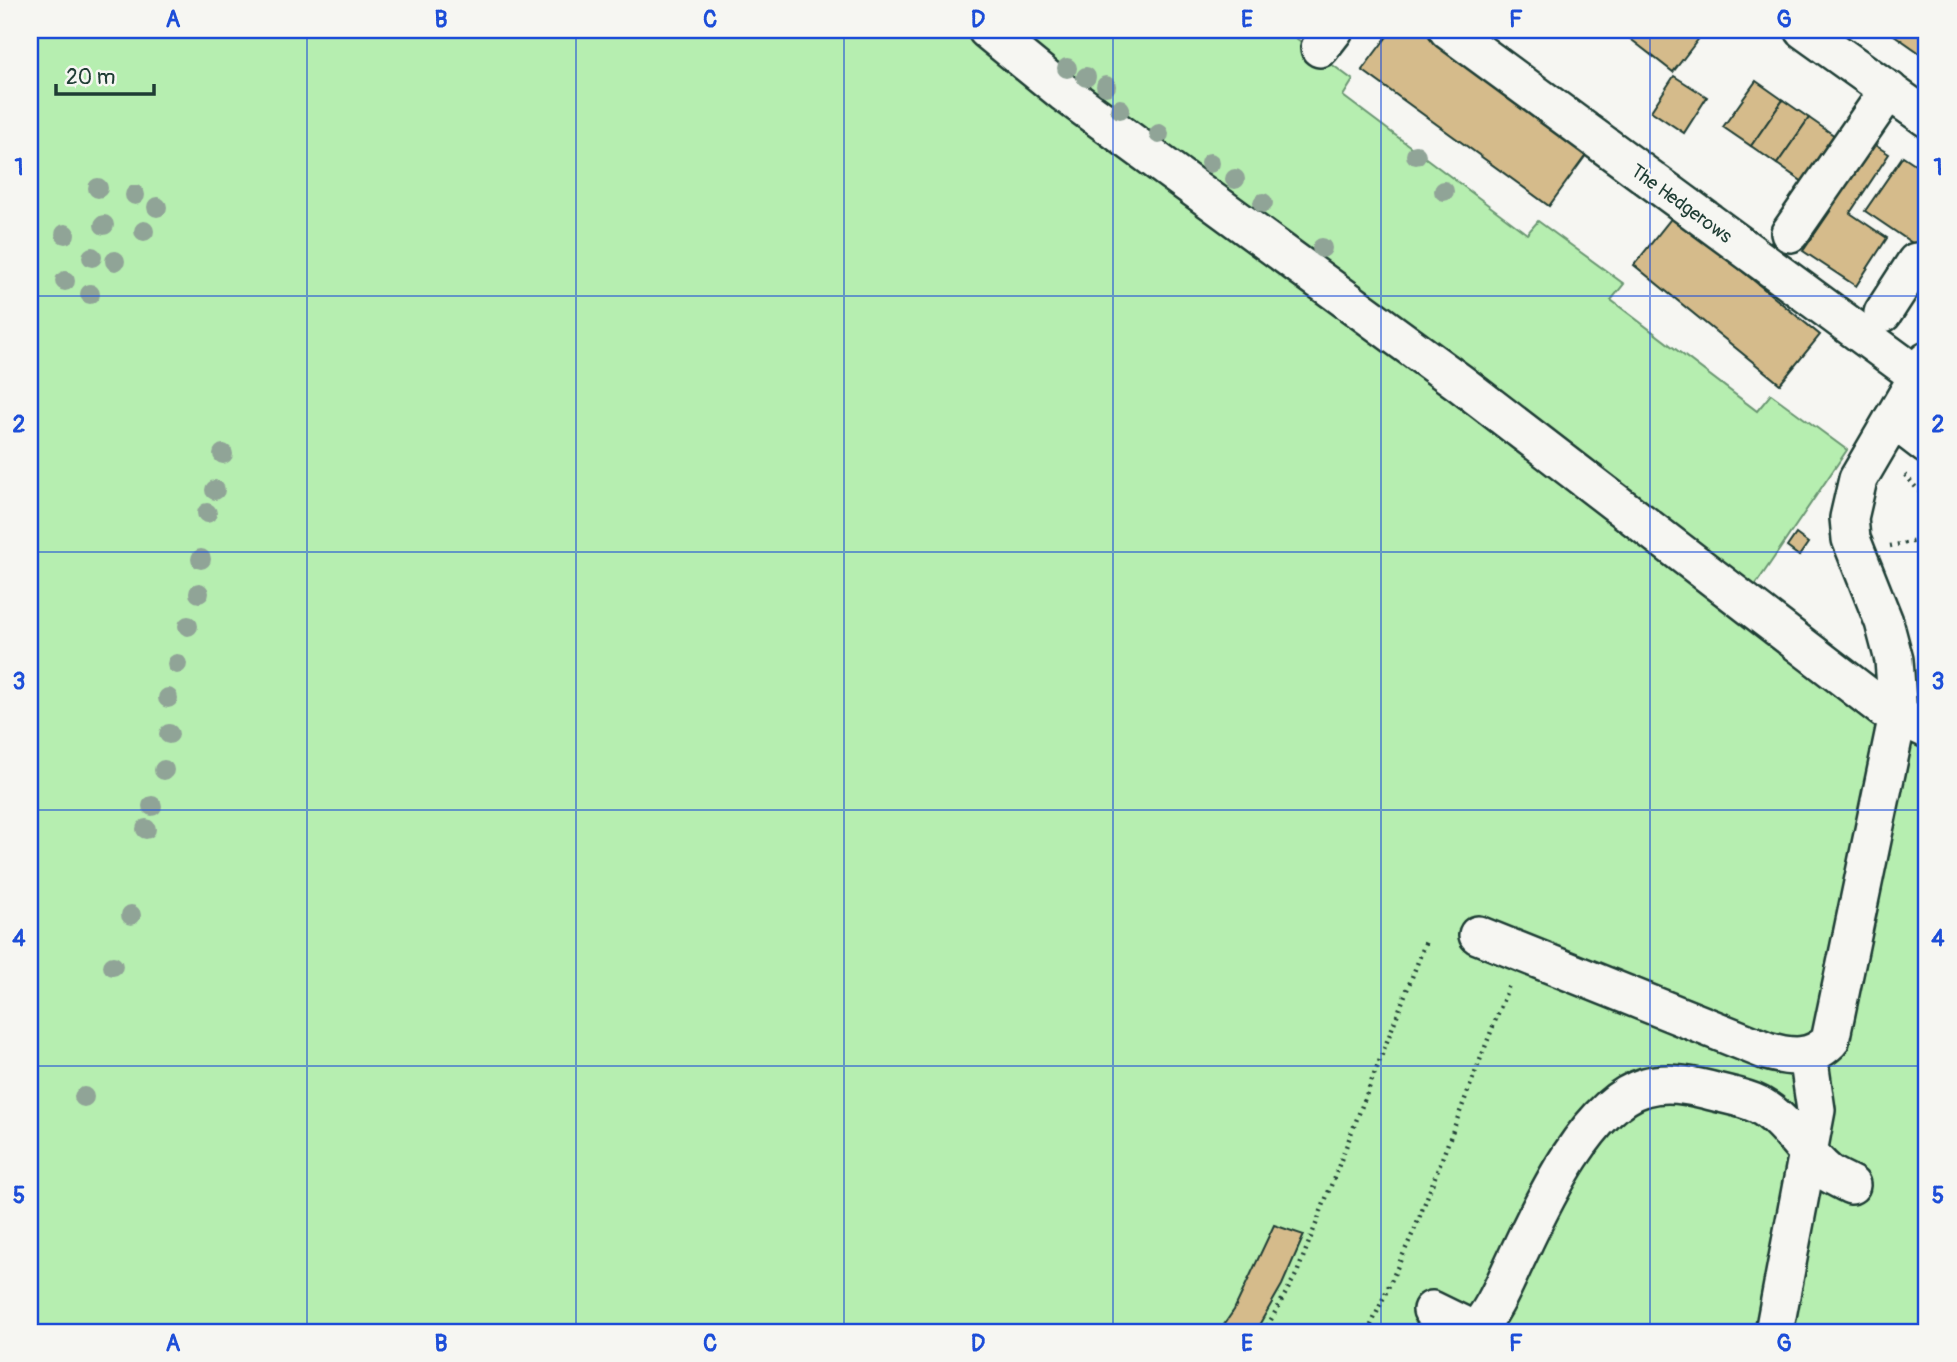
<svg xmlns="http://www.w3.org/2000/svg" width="1957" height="1362" viewBox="0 0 1957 1362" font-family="Pangolin,sans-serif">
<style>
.green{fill:#b6eeb0;stroke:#6a9672;stroke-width:2}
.building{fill:#d5bb8b;stroke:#1f3d34;stroke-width:2}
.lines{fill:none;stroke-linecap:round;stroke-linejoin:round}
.minor-casing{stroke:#1f3d34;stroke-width:42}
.path{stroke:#1f3d34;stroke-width:4.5;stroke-dasharray:2 5;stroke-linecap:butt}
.minor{stroke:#f6f6f2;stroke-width:37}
.tree{fill:#90a497}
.grid{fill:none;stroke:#1d4ed8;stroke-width:2;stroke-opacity:0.55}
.labels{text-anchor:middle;stroke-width:5;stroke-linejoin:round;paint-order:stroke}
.street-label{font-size:19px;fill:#1f3d34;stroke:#f6f6f2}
.neatline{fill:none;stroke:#1d4ed8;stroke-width:2.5}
.grid-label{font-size:23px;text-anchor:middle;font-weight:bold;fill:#1d4ed8}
</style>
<rect width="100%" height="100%" fill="#f6f6f2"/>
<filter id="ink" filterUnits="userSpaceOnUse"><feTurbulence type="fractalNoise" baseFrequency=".0143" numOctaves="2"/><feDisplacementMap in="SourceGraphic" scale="14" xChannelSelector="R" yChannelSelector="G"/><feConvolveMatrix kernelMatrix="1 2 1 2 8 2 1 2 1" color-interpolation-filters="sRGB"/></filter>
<g filter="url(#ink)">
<!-- green -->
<g class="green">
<polygon points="30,30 1285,30 1353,80 1343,96 1527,234 1538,221 1624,284 1611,300 1757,411 1771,394 1847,450 1750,593 1880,686 1927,712 1927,1332 30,1332"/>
<polygon points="1927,591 1927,628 1921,624 1919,596"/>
</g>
<!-- building -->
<g class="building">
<polygon points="1392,30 1422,30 1589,151 1549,206 1362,70"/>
<polygon points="1619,30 1691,30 1700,37 1673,72"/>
<polygon points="1887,30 1927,30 1927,58"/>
<polygon points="1674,76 1707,97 1684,133 1651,111"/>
<polygon points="1756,81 1783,100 1751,146 1723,127"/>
<polygon points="1783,100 1809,118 1777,164 1751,146"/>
<polygon points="1809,118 1835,136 1803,182 1777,164"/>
<polygon points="1862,137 1889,154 1850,213 1887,238 1856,286 1803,251 1831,210 1820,202"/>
<polygon points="1903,156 1927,172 1927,253 1865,211"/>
<polygon points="1674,215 1820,335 1780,384 1634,265"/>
<polygon points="1796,534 1808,543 1799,556 1787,547"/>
<polygon points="1274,1225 1304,1235 1282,1285 1255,1332 1219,1332 1234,1310"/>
</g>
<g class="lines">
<defs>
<g id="minor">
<polyline points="987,30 1063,92 1460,383 1884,709 1927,729"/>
<polyline points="1448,30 1918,376"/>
<polyline points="1804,30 1927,118"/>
<polyline points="1320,48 1334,30"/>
<polyline points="1790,233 1889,90"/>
<polyline points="1883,313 1916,262 1927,271"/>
<polyline points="1893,419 1927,445"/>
<path d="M 1478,935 L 1767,1051 C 1792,1058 1811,1060 1830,1041 L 1898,715 L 1894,660 L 1884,622 L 1851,539 L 1849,518 L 1858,479 L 1927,361"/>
<path d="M 1432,1310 L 1475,1331 C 1494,1311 1505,1282 1517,1257 C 1541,1206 1587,1104 1645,1087 C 1667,1081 1687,1085 1708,1090 C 1725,1095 1743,1097 1759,1105 C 1787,1120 1803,1152 1827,1172 C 1834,1177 1843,1181 1851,1185"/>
<polyline points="1774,1332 1816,1110 1808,1055"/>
</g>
</defs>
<!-- minor casing -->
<use href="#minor" class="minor-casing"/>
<!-- path -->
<g class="path">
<polyline points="1905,475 1927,500"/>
<polyline points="1890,546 1927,539"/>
<polyline points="1264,1332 1297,1273 1426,941"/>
<polyline points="1368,1332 1416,1226 1509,985"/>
</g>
<!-- minor -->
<use href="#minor" class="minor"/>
</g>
<!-- trees -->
<g class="tree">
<circle cx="1067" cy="68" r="10"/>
<circle cx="1086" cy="77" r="10"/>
<circle cx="1106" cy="86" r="10"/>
<circle cx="1120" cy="109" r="10"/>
<circle cx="1159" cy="134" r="10"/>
<circle cx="1416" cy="155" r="10"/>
<circle cx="1210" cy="163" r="10"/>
<circle cx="1235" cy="179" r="10"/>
<circle cx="98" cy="188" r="10"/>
<circle cx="1444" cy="191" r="10"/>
<circle cx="135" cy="195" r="10"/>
<circle cx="1263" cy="203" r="10"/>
<circle cx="157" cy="207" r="10"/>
<circle cx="104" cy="225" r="10"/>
<circle cx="144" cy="231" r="10"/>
<circle cx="65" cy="234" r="10"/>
<circle cx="1322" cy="248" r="10"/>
<circle cx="92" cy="257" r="10"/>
<circle cx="115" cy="261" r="10"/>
<circle cx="65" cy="281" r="10"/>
<circle cx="90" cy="294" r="10"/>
<circle cx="223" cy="454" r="10"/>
<circle cx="215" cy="490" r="10"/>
<circle cx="207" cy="513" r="10"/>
<circle cx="201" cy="559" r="10"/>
<circle cx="199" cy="593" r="10"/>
<circle cx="188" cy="626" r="10"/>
<circle cx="177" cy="664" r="10"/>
<circle cx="168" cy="698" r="10"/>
<circle cx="169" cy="734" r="10"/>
<circle cx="164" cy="770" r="10"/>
<circle cx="152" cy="806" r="10"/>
<circle cx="146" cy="829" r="10"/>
<circle cx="131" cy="915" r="10"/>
<circle cx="113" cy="966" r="10"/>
<circle cx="84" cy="1097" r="10"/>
</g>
</g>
<!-- grid -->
<path class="grid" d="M 307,30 L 307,1332M 576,30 L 576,1332M 844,30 L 844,1332M 1113,30 L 1113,1332M 1381,30 L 1381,1332M 1650,30 L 1650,1332M 30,296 L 1927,296M 30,552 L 1927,552M 30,810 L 1927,810M 30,1066 L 1927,1066"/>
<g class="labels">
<!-- street labels -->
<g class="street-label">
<text transform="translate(1682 203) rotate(36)" y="7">The Hedgerows</text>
</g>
</g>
<!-- margin -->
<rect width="1957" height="1362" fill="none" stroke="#f6f6f2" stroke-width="77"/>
<!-- scale -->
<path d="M56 84v10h98v-10" fill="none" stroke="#1f3d34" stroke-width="3.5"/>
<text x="66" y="84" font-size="21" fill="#1f3d34" stroke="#f6f6f2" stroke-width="5" paint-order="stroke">20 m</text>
<rect x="38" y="38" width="1880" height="1286" class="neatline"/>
<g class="grid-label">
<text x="173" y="27">A</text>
<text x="441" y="27">B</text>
<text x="710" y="27">C</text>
<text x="978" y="27">D</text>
<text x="1247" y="27">E</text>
<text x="1516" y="27">F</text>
<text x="1784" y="27">G</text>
<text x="19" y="175">1</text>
<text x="1938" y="175">1</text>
<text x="19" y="432">2</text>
<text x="1938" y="432">2</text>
<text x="19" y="689">3</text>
<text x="1938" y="689">3</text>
<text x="19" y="946">4</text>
<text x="1938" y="946">4</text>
<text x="19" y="1203">5</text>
<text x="1938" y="1203">5</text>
<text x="173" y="1351">A</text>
<text x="441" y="1351">B</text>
<text x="710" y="1351">C</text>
<text x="978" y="1351">D</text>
<text x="1247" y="1351">E</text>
<text x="1516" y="1351">F</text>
<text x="1784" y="1351">G</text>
</g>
</svg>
